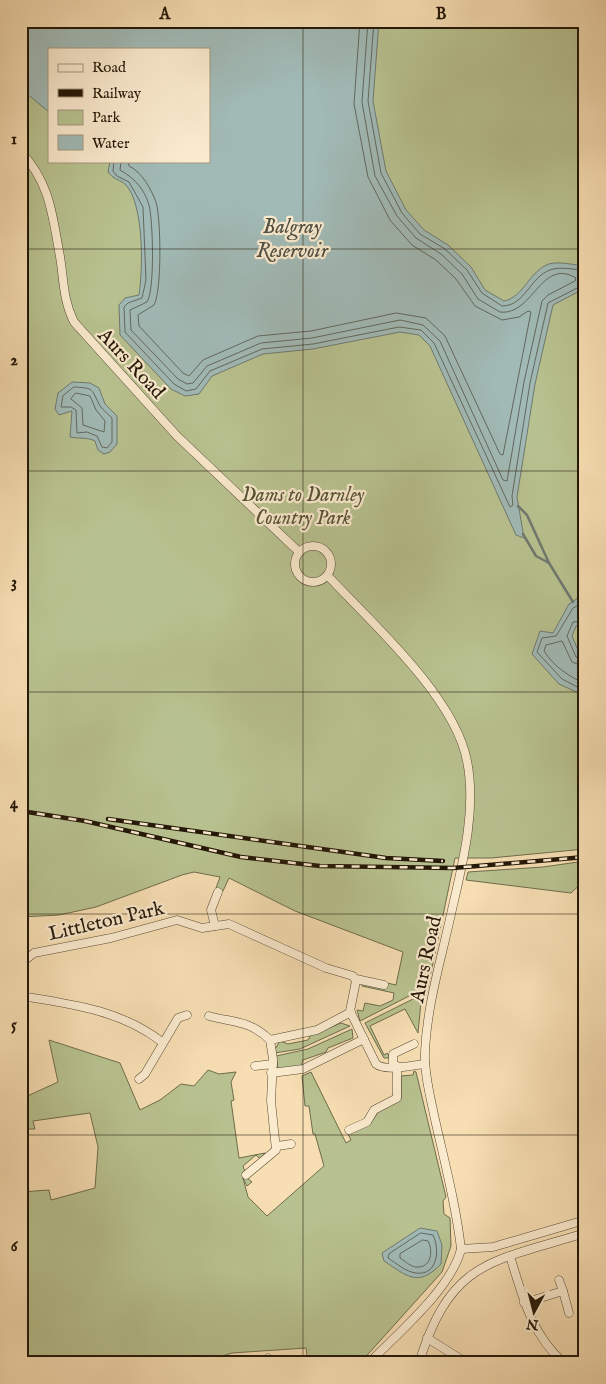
<svg xmlns="http://www.w3.org/2000/svg" width="606" height="1384" viewBox="0 0 606 1384" font-family="'IM FELL English',serif">
<style>
.green{fill:#b8c290;stroke:#6e6c4c;fill-rule:evenodd}
.water{fill:#a1bab6;stroke:#6f7970}
.lines{fill:none;stroke-linecap:round;stroke-linejoin:round}
.shore{stroke:#62685e;stroke-width:1}
.stream{stroke:#6f7970;stroke-width:2.5}
.minor-casing{stroke:#584932;stroke-width:9}
.minor{stroke:#faeace;stroke-width:8}
.rail-casing{stroke:#231707;stroke-width:4.5}
.rail{stroke:#faeace;stroke-width:2.5;stroke-dasharray:8;stroke-linecap:butt}
.grid{fill:none;stroke:#231707;stroke-width:1;stroke-opacity:0.55}
.labels{text-anchor:middle;stroke-width:4.5;stroke-linejoin:round;paint-order:stroke}
.street-label{font-size:20px;fill:#231707;stroke:#faeace}
.park-label{font-size:20px;font-style:italic;fill:#575337;stroke:#faeace}
.water-label{font-size:21px;font-style:italic;fill:#4f5044;stroke:#faeace}
.neatline{fill:none;stroke:#231707;stroke-width:2}
.grid-label{font-size:16px;text-anchor:middle;font-weight:bold;fill:#231707}
</style>
<rect width="100%" height="100%" fill="#f7deb3"/>
<filter id="stains"><feTurbulence type="fractalNoise" baseFrequency=".004" numOctaves="4"/><feColorMatrix values="0 0 0 0 .2 0 0 0 0 .09 0 0 0 0 .02 0 0 0 .5 -.17"/></filter>
<radialGradient id="worn" r=".72"><stop offset=".6" stop-color="#630" stop-opacity="0"/><stop offset="1" stop-color="#630" stop-opacity=".3"/></radialGradient>
<!-- green -->
<g class="green">
<path d="M 21,21 L 585,21 L 585,849 L 491,858 L 455,858 L 426,996 L 413,994 L 360,1021 L 357,1010 L 363,1011 L 365,1003 L 380,1006 L 393,1000 L 394,993 L 362,986 L 362,983 L 385,989 L 387,983 L 396,985 L 403,952 L 295,911 L 229,878 L 223,891 L 216,888 L 220,877 L 194,872 L 182,875 L 96,907 L 59,915 L 21,917 ZM 49,49 L 209,49 L 209,161 L 49,161 Z"/>
<polygon points="585,861 585,880 571,893 466,880 468,872 543,867"/>
<polygon points="415,998 421,1002 418,1033 405,1009 370,1026 384,1055 387,1053 390,1058 384,1058 365,1023"/>
<polygon points="341,1023 350,1026 300,1049 275,1053 275,1049 280,1041 288,1044 308,1040 311,1035"/>
<polygon points="352,1029 353,1038 328,1048 326,1052 303,1060 301,1066 278,1069 276,1056 308,1049"/>
<polygon points="49,1040 120,1063 140,1110 160,1100 181,1084 194,1086 208,1070 219,1074 236,1072 231,1082 234,1100 231,1101 239,1158 265,1153 260,1159 256,1155 243,1166 247,1178 252,1182 247,1186 243,1178 248,1197 267,1216 324,1166 315,1134 313,1134 309,1106 305,1106 302,1076 311,1072 346,1143 351,1140 348,1134 370,1124 378,1112 401,1099 401,1076 413,1075 414,1071 416,1072 446,1197 443,1201 444,1214 450,1218 451,1246 442,1272 360,1363 308,1363 306,1348 232,1353 200,1363 21,1363 21,1192 49,1190 51,1200 95,1188 98,1147 90,1113 33,1121 35,1129 21,1129 21,1099 58,1082"/>
</g>
<!-- water -->
<g class="water">
<path d="M 21,21 L 379,21 L 373,101 L 386,171 L 406,210 L 424,230 L 448,245 L 471,267 L 485,290 L 504,301 C 524,297 529,271 549,264 C 559,261 574,265 585,266 L 585,288 L 553,305 L 535,384 L 517,497 L 524,538 L 516,535 L 430,346 L 419,335 L 400,332 L 313,349 L 263,354 L 212,376 L 199,394 L 185,396 L 171,389 L 120,335 L 119,305 L 125,298 L 139,295 C 143,269 144,205 126,185 C 120,179 115,181 108,172 L 110,161 L 209,161 L 209,49 L 49,49 L 49,112 L 21,89 Z"/>
<path d="M 72,382 L 90,383 L 99,388 L 105,404 L 117,416 L 117,444 L 110,452 L 104,454 L 98,450 L 95,441 C 87,437 80,439 70,437 L 72,411 L 59,415 L 55,409 L 58,393 Z"/>
<polygon points="578,598 585,606 585,626 576,626 572,636 580,655 585,656 585,696 559,684 532,654 540,631 553,633 569,604"/>
<path d="M 420,1228 L 437,1231 L 442,1245 L 441,1264 C 418,1288 407,1276 384,1261 L 382,1253 Z"/>
</g>
<g class="lines">
<!-- shore -->
<g class="shore">
<path d="M 374,21 L 368,101 L 381,173 L 402,213 L 420,234 L 445,249 L 467,270 L 482,293 L 502,306 C 525,306 530,277 550,270 C 560,266 574,270 585,270"/>
<polyline points="114,161 113,171 117,176 129,182 143,207 146,280 142,298 128,303 124,307 125,332 174,384 186,391 196,389 210,371 262,349 313,344 399,327 421,330 434,343 510,507 513,505 512,496 530,383 548,303 585,284"/>
<path d="M 121,161 L 120,170 C 134,178 144,188 149,205 C 153,220 155,290 147,302 L 130,310 L 131,330 L 178,379 L 187,384 L 193,383 L 207,366 L 261,343 L 312,338 L 400,320 L 423,325 L 440,341 L 503,480 L 507,481 L 524,382 L 542,301 L 548,295 L 575,281 L 576,278 C 541,257 533,316 500,312 L 478,299 L 462,274 L 441,254 L 416,238 L 397,216 L 375,176 L 362,102 L 368,21"/>
<path d="M 128,161 L 129,166 C 142,172 151,189 156,202 C 161,218 162,291 154,305 L 138,315 L 139,326 L 183,373 L 189,376 L 203,360 L 258,336 L 311,331 L 396,313 L 426,318 L 445,336 L 500,454 L 503,455 L 531,312 L 528,311 L 519,317 L 502,320 L 475,306 L 456,279 L 436,260 L 412,245 L 390,220 L 368,177 L 354,104 L 360,21"/>
<path d="M 74,387 C 95,388 91,389 100,406 C 103,410 108,414 112,418 L 112,442 L 107,448 L 102,447 L 97,436 L 87,432 L 77,433 L 76,410 L 71,407 L 61,407 L 63,396 Z"/>
<polygon points="76,393 90,396 96,410 105,421 104,432 83,425 82,408 71,399"/>
<polyline points="585,609 577,606 573,608 556,636 542,638 537,652 562,679 585,691"/>
<polyline points="585,621 573,622 567,636 576,657 585,661"/>
<path d="M 585,667 L 572,662 L 562,641 L 546,645 L 544,651 C 554,667 569,676 585,684"/>
<path d="M 421,1233 L 433,1235 C 440,1249 438,1276 416,1273 C 406,1272 396,1263 388,1258 L 389,1254 Z"/>
<path d="M 423,1240 L 428,1241 C 433,1250 432,1267 418,1267 C 412,1268 405,1261 400,1258 L 400,1254 Z"/>
</g>
<!-- stream -->
<g class="stream">
<polyline points="518,506 527,515 549,563"/>
<polyline points="523,534 536,556 549,563 573,602"/>
</g>
<defs>
<g id="minor">
<path d="M 21,152 C 49,182 52,212 59,251 C 64,276 62,298 74,322 L 177,436 L 299,552"/>
<circle cx="313" cy="564" r="18"/>
<path d="M 328,576 C 372,623 455,697 467,761 C 477,810 462,866 451,914 C 441,960 427,1005 425,1052 C 424,1073 430,1095 434,1115 C 444,1160 456,1204 461,1249 C 452,1288 397,1334 369,1363"/>
<polyline points="215,926 211,910 218,892"/>
<polyline points="356,979 384,985"/>
<path d="M 21,980 L 24,961 L 34,953 L 111,938 L 177,920 L 202,928 L 229,924 L 326,968 L 353,976 L 356,981 L 350,1011 L 376,1064 C 386,1072 412,1065 425,1064"/>
<path d="M 21,996 C 71,1004 121,1010 162,1042"/>
<path d="M 209,1016 C 235,1023 249,1020 270,1040 L 273,1059 L 271,1101 L 276,1150 L 246,1175"/>
<polyline points="270,1040 317,1030 351,1012"/>
<polyline points="255,1066 273,1064"/>
<polyline points="393,1066 393,1054 414,1044"/>
<polyline points="271,1073 303,1069 364,1039"/>
<polyline points="139,1079 145,1074 178,1018 187,1015"/>
<polyline points="349,1130 367,1122 374,1110 397,1098 397,1066"/>
<polyline points="277,1146 291,1144"/>
<polyline points="461,1249 493,1247 585,1220"/>
<path d="M 510,1256 C 522,1295 532,1336 564,1363"/>
<polyline points="559,1280 563,1291"/>
<polyline points="524,1303 563,1291 569,1313"/>
<polyline points="427,1338 467,1363"/>
<polyline points="268,1358 269,1363"/>
<path d="M 419,1363 C 451,1259 492,1262 585,1233"/>
</g>
</defs>
<!-- minor casing -->
<use href="#minor" class="minor-casing"/>
<!-- minor -->
<use href="#minor" class="minor"/>
<defs>
<g id="rail">
<polyline points="21,811 85,821 241,857 320,866 453,868 585,857"/>
<polyline points="108,819 386,858 443,861"/>
</g>
</defs>
<!-- rail casing -->
<use href="#rail" class="rail-casing"/>
<!-- rail -->
<use href="#rail" class="rail"/>
</g>
<!-- grid -->
<path class="grid" d="M 303,21 L 303,1363M 21,249 L 585,249M 21,471 L 585,471M 21,692 L 585,692M 21,914 L 585,914M 21,1135 L 585,1135"/>
<g class="labels">
<!-- street labels -->
<g class="street-label">
<text transform="translate(132 363) rotate(47)" y="7">Aurs Road</text>
<text transform="translate(106 920) rotate(-13)" y="7">Littleton Park</text>
<text transform="translate(425 959) rotate(-78)" y="7">Aurs Road</text>
</g>
<!-- park labels -->
<g class="park-label">
<text x="303" y="501">Dams to Darnley<tspan x="303" dy="23">Country Park</tspan></text>
</g>
<!-- water labels -->
<g class="water-label">
<text x="292" y="233">Balgray<tspan x="292" dy="24">Reservoir</tspan></text>
</g>
</g>
<!-- margin -->
<rect width="606" height="1384" fill="none" stroke="#f7deb3" stroke-width="55"/>
<!-- legend -->
<rect x="48" y="48" width="162" height="115" fill="#faeace" stroke="#a4967e"/>
<rect x="58" y="64" width="25" height="8" fill="#faeace" stroke="#a4967e"/>
<text x="92" y="72" font-size="15" fill="#231707">Road</text>
<rect x="58" y="89" width="25" height="8" fill="#231707" stroke="#a4967e"/>
<text x="92" y="98" font-size="15" fill="#231707">Railway</text>
<rect x="58" y="110" width="25" height="15" fill="#b8c290" stroke="#a4967e"/>
<text x="92" y="122" font-size="15" fill="#231707">Park</text>
<rect x="58" y="135" width="25" height="15" fill="#a1bab6" stroke="#a4967e"/>
<text x="92" y="148" font-size="15" fill="#231707">Water</text>
<!-- north arrow -->
<g transform="translate(534 1312) rotate(187)" stroke="#faeace" stroke-width="4" paint-order="stroke">
<path d="M0-4L9 19L0 12L-9 19Z" fill="#231707"/>
<text y="-8" font-size="14" font-weight="bold" text-anchor="middle" fill="#231707">N</text>
</g>
<rect x="28" y="28" width="550" height="1328" class="neatline"/>
<g class="grid-label">
<text x="165" y="19">A</text>
<text x="441" y="19">B</text>
<text x="14" y="144">1</text>
<text x="14" y="365">2</text>
<text x="14" y="587">3</text>
<text x="14" y="808">4</text>
<text x="14" y="1030">5</text>
<text x="14" y="1251">6</text>
</g>
<rect width="100%" height="100%" filter="url(#stains)"/>
<rect width="100%" height="100%" fill="url(#worn)"/>
</svg>
